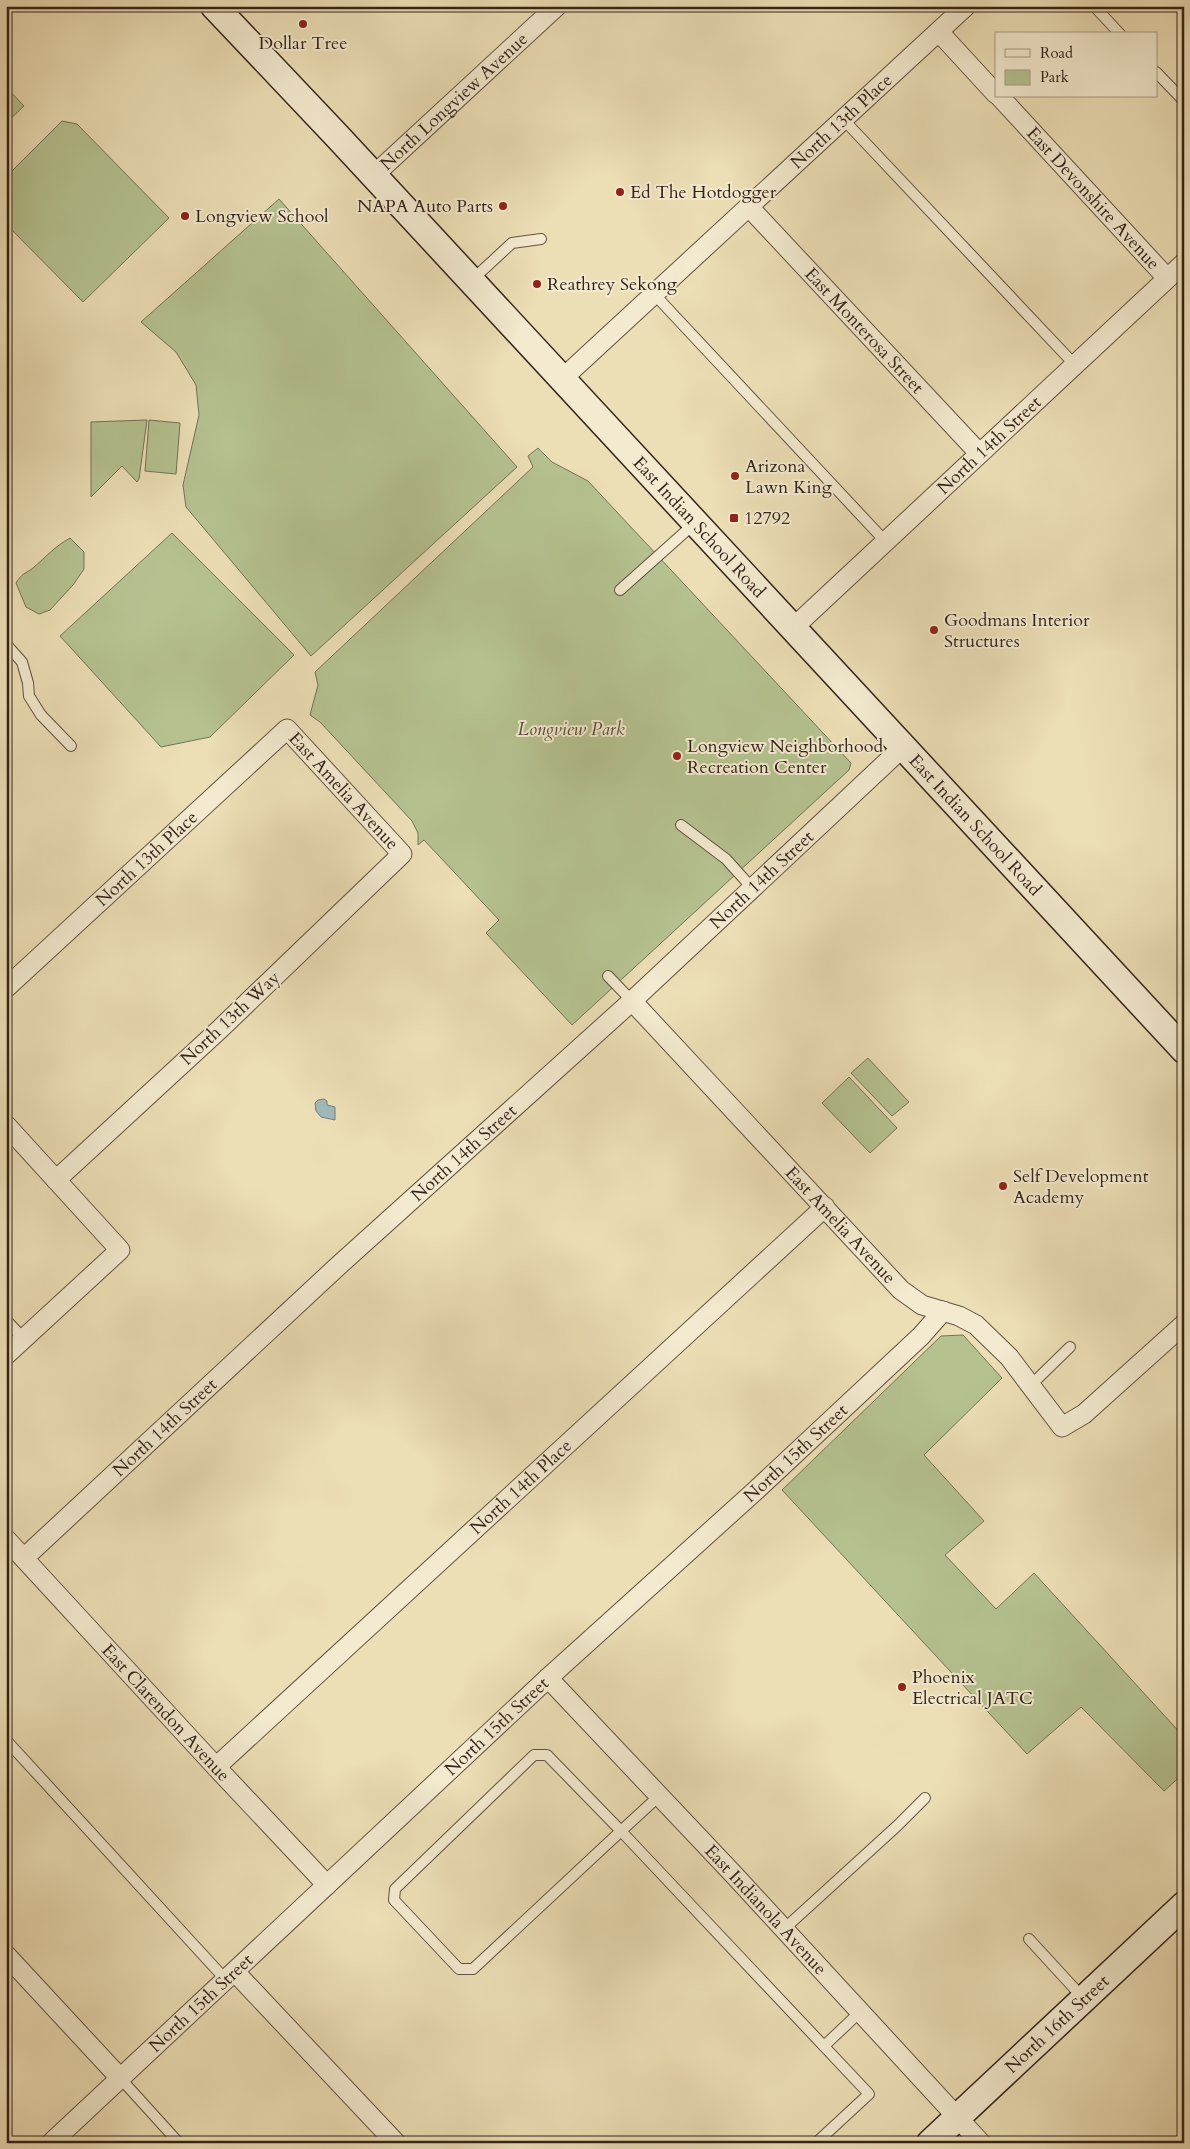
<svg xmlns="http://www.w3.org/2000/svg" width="1190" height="2149" viewBox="0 0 1190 2149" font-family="Cardo,serif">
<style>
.green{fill:#b5c290;stroke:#747256}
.water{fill:#9fb9b9;stroke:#747d7a}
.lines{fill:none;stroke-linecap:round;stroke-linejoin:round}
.service-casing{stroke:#625242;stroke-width:12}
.minor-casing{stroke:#625242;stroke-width:21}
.secondary-casing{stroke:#34231b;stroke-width:29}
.service{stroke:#f3eacf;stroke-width:10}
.minor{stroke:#f3eacf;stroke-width:19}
.secondary{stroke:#f3eacf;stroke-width:26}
.poi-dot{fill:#8f2418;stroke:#f3eacf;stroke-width:2}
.labels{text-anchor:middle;stroke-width:4;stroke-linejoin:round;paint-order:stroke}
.poi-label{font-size:18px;fill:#34231b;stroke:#f3eacf;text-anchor:start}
.street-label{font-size:18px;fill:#34231b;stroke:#f3eacf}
.park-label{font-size:18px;font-style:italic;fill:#544b38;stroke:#f3eacf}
</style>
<rect width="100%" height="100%" fill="#ecdeb5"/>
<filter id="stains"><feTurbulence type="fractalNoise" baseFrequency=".004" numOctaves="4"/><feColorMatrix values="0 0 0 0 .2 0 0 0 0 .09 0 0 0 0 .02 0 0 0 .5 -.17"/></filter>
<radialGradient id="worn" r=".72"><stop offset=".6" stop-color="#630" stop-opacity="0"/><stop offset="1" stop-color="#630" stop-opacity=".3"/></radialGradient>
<!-- green -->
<g class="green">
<polygon points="6,87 24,106 6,123"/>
<polygon points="62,121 77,124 169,218 83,302 6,224 6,177"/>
<polygon points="279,199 517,467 311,656 186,507 183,485 199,415 196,385 176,352 141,322"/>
<polygon points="147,420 139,479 137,482 122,466 91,497 91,422"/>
<polygon points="149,420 180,423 176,474 145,471"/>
<polygon points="538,448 552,462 588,481 851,763 849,770 572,1025 486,933 499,920 424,840 418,845 418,833 412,821 320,722 310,715 318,685 315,672 533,467 528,456"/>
<polygon points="172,533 294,655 210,737 161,747 60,636"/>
<path d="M 70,538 L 84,552 L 84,569 L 73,585 L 50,610 L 39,614 L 26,607 L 16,583 C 22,573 25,574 33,568 C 47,556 54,547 70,538 Z"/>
<polygon points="868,1058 909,1102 892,1116 851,1073"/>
<polygon points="849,1077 897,1128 870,1153 822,1103"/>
<polygon points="963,1335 1002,1378 924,1455 984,1521 945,1555 996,1609 1034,1573 1184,1737 1184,1773 1164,1791 1081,1707 1027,1754 782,1490 941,1336"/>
</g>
<!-- water -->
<polygon class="water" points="324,1099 327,1101 327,1105 335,1107 335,1120 321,1117 316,1111 315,1103 318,1100"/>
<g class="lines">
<defs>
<g id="service">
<polyline points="1094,6 1120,34"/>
<polyline points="1156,72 1184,101"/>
<polyline points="843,119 1075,365"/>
<polyline points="472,280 512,243 541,239"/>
<polyline points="655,295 885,541"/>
<polyline points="620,590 695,523"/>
<polyline points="6,644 22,662 28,683 29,696 41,715 71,746"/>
<polyline points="681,825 726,859 753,889"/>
<polyline points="608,976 632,1001"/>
<polyline points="6,1320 24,1339"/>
<polyline points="1031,1385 1070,1347"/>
<polyline points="6,1740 226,1980"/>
<polygon points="534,1755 547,1755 621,1831 473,1969 459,1969 394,1900 395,1889"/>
<polyline points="659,1796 621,1831 869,2094 816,2143"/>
<polyline points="784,1929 897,1826 925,1798"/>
<polyline points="1029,1939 1084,1999"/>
<polyline points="824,2046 860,2012"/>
<polyline points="121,2079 179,2143"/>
</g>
<g id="minor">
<polyline points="939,32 996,94"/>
<path id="s1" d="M 999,96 L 1167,278"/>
<path id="s2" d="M 373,176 L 557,6"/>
<path id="s3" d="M 749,207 L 979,453"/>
<path id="s4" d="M 562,379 L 966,6"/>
<path id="s5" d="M 793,628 L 1184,263"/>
<path id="s6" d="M 6,988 L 287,729 L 402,854 L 220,1029 L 56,1180"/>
<path id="s7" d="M 632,1001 L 901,1290 L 922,1305 L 959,1316 L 976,1325 L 1009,1357 L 1062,1427 L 1084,1414 L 1184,1324"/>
<polyline points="6,1125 120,1250 6,1355"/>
<path id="s8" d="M 6,1539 L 216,1767 L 327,1885"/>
<path id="s9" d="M 24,1558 L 337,1267 L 632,1001 L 903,747"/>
<path id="s10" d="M 548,1678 L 736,1877 L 981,2143"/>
<path id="s11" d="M 216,1767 L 825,1207"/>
<polyline points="6,1955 121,2079"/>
<polyline points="235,1972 396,2143"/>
<path id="s12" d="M 51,2143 L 548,1678 L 754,1492 L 921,1336 L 943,1311"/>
</g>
<g id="secondary">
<path id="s13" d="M 214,6 L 338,137 L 1184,1050"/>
<path id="s14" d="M 930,2143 L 1184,1905"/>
</g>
</defs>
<!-- service casing -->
<use href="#service" class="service-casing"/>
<!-- minor casing -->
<use href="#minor" class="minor-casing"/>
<!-- secondary casing -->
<use href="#secondary" class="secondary-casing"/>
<!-- service -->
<use href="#service" class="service"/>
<!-- minor -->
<use href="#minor" class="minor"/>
<!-- secondary -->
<use href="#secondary" class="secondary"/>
</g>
<!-- markers -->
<g class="poi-dot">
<circle cx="303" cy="24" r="5"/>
<circle cx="620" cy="192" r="5"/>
<circle cx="503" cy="206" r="5"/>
<circle cx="185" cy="216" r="5"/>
<circle cx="537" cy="284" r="5"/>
<circle cx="735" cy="476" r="5"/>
<rect x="729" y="513" width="10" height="10" rx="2.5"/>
<circle cx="934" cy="630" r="5"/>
<circle cx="677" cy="756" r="5"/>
<circle cx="1003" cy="1186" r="5"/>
<circle cx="902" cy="1687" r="5"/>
</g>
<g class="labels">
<!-- poi labels -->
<g class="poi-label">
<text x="303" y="49" text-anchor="middle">Dollar Tree</text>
<text x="630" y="198">Ed The Hotdogger</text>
<text x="493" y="212" text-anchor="end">NAPA Auto Parts</text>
<text x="195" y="222">Longview School</text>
<text x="547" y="290">Reathrey Sekong</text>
<text x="745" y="472">Arizona<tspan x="745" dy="21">Lawn King</tspan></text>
<text x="744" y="524">12792</text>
<text x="944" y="626">Goodmans Interior<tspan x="944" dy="21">Structures</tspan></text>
<text x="687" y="752">Longview Neighborhood<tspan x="687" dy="21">Recreation Center</tspan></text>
<text x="1013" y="1182">Self Development<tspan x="1013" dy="21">Academy</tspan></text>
<text x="912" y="1683">Phoenix<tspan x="912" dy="21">Electrical JATC</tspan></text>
</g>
<!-- street labels -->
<g class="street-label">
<text dy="6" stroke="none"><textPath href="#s2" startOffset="110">North Longview Avenue</textPath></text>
<text dy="6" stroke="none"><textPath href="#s4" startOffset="380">North 13th Place</textPath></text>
<text dy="6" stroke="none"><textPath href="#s1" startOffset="139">East Devonshire Avenue</textPath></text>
<text dy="6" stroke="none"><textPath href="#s3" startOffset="169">East Monterosa Street</textPath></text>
<text dy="6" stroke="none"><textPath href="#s5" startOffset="268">North 14th Street</textPath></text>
<text dy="6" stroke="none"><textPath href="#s13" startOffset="712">East Indian School Road</textPath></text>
<text dy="6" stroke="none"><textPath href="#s6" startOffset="466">East Amelia Avenue</textPath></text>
<text dy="6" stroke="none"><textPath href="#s13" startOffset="1118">East Indian School Road</textPath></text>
<text dy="6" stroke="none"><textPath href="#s6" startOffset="191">North 13th Place</textPath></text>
<text dy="6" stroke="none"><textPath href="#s9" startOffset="1002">North 14th Street</textPath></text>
<text transform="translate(230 1018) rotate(-43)" y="6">North 13th Way</text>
<text dy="6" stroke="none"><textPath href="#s9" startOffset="598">North 14th Street</textPath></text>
<text dy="6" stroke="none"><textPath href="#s7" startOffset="306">East Amelia Avenue</textPath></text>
<text dy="6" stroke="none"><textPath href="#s9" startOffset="192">North 14th Street</textPath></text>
<text dy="6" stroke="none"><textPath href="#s12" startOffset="1015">North 15th Street</textPath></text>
<text dy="6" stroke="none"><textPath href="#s11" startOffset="414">North 14th Place</textPath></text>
<text dy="6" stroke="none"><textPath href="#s8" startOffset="236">East Clarendon Avenue</textPath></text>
<text dy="6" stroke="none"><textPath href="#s12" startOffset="610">North 15th Street</textPath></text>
<text dy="6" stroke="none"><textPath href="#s10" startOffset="318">East Indianola Avenue</textPath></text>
<text dy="6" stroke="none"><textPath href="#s12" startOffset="205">North 15th Street</textPath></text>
<text dy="6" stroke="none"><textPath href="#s14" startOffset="174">North 16th Street</textPath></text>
</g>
<!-- park labels -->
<g class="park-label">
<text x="571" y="735">Longview Park</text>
</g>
</g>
<!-- margin -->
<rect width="1190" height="2149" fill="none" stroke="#ecdeb5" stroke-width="25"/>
<rect x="8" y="8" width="1175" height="2134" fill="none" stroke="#34231b" stroke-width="2.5"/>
<rect x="12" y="12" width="1165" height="2124" fill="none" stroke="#34231b"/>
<!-- legend -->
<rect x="995" y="32" width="162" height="65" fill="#f3eacf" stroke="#a79a87"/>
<rect x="1005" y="49" width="25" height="8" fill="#f3eacf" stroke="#a79a87"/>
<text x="1040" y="58" font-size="15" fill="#34231b">Road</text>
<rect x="1005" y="70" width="25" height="15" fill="#b5c290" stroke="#a79a87"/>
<text x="1040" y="82" font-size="15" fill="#34231b">Park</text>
<rect width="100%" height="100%" filter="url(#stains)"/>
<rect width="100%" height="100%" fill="url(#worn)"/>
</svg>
